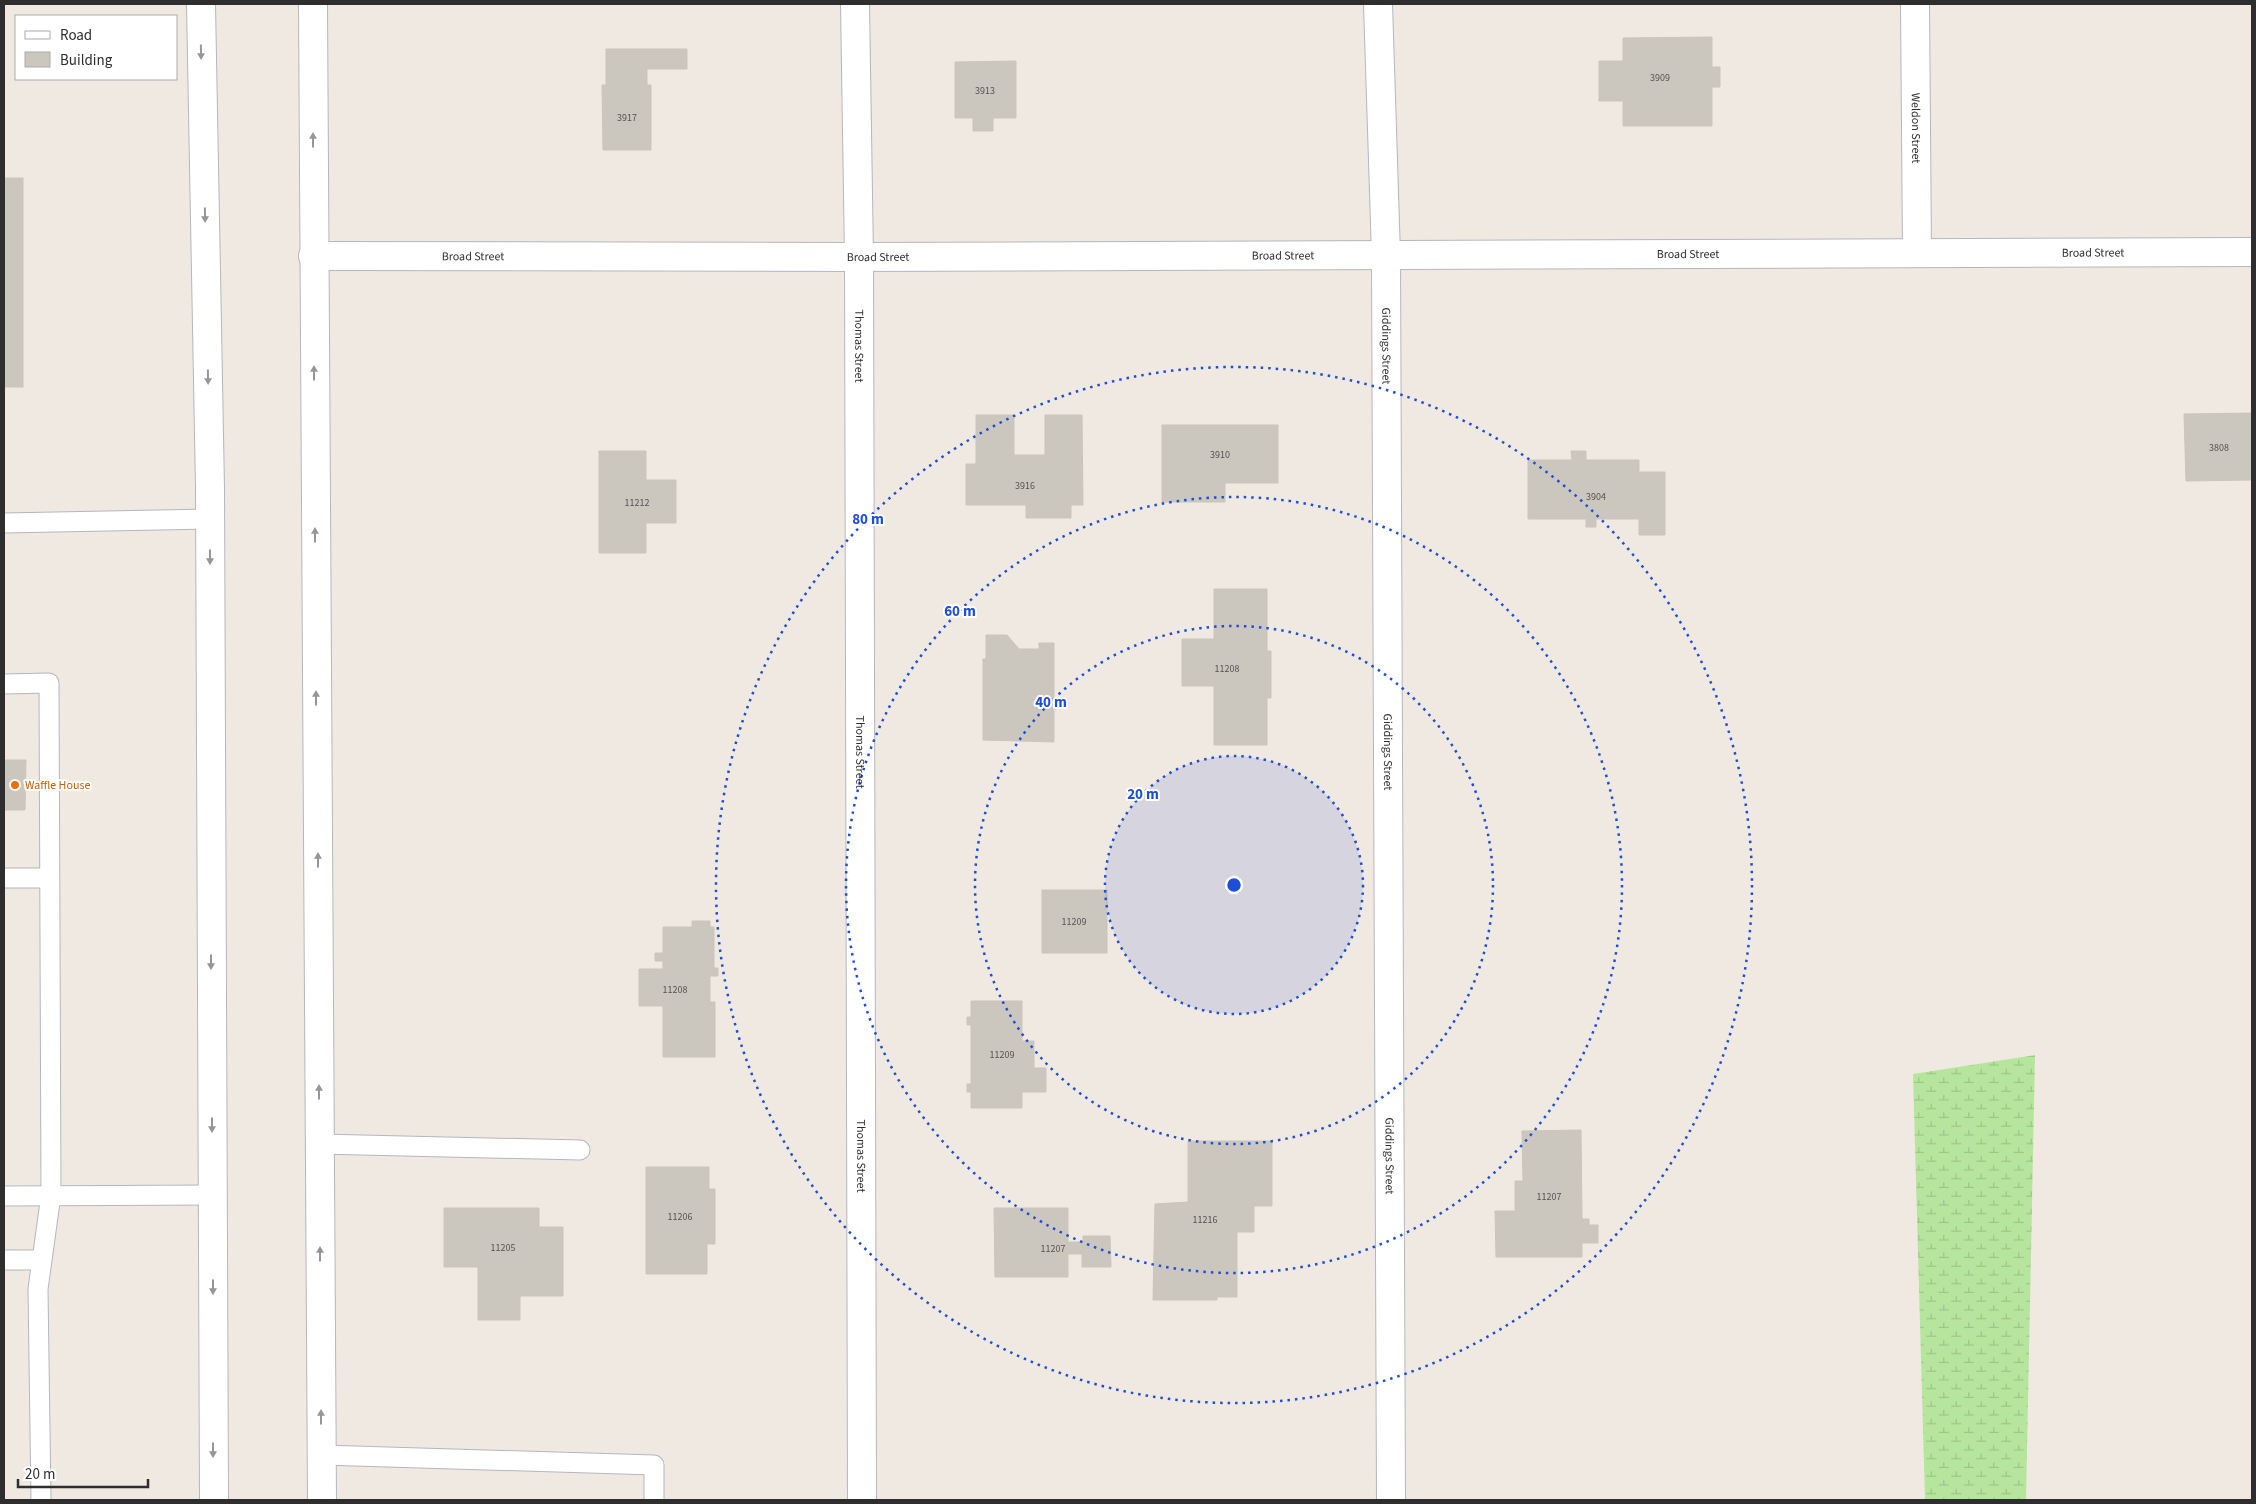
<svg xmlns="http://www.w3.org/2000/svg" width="2256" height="1504" viewBox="0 0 2256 1504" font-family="'Source Sans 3',sans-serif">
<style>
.wetland{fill:url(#wetland-marsh)}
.building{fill:#cbc7bf;stroke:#cbc5ba}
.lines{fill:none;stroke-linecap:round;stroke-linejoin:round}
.service-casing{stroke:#b4b7c1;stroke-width:21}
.minor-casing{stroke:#b4b7c1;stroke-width:30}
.secondary-casing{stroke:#b4b7c1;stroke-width:30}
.service{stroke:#fff;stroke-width:19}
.minor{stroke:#fff;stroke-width:28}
.secondary{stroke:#fff;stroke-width:28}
.oneway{fill:#969696}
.ring{fill:none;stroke:#1d4ed8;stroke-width:2.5;stroke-dasharray:2.5 5}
.food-dot{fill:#e8710a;stroke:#fff;stroke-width:2}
.labels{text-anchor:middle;stroke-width:4;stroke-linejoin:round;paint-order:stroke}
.number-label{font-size:10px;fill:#555452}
.street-label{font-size:12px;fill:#2e2e2e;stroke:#fff}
.food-label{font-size:12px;fill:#c56008;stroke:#fff;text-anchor:start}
.centre{fill:#1d4ed8;stroke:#fff;stroke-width:2.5}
.ring-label{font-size:15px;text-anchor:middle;font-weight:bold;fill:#1d4ed8;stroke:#fff;stroke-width:4;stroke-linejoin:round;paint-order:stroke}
</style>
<defs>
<pattern id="wetland-marsh" width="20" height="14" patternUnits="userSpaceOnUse" patternTransform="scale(1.25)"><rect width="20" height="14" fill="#b6e59e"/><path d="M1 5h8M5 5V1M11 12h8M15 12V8" fill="none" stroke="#9dc588"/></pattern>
</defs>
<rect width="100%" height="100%" fill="#efe9e1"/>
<!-- wetland -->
<polygon class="wetland" points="2035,1055 2026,1500 1925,1500 1913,1074"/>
<!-- building -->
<g class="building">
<polygon points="1712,37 1712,67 1720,67 1720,87 1712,87 1712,126 1623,126 1623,101 1599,101 1599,61 1623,61 1623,38"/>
<polygon points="606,49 687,49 687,69 647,69 647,85 651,85 651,150 603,150 602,85 606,85"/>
<polygon points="1016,61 1016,118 993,118 993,131 973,131 973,118 955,118 955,62"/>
<rect x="4" y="178" width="19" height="209"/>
<polygon points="2252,413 2252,480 2186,481 2184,414"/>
<polygon points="976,415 1014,415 1014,455 1045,455 1045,415 1082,415 1083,505 1071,505 1071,518 1026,518 1026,505 966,505 966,464 976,464"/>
<polygon points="1162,425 1278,425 1278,483 1225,483 1225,502 1162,502"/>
<polygon points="599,451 646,451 646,480 676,480 676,523 646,523 646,553 599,553"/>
<polygon points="1571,451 1586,451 1586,460 1639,460 1639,472 1665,472 1665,535 1639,535 1639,519 1596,519 1596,527 1586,527 1586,519 1528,519 1528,460 1572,460"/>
<polygon points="1214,589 1267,589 1267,651 1271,651 1271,698 1267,698 1267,745 1214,745 1214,686 1182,686 1182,639 1214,639"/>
<polygon points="986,635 1007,635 1019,649 1039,649 1039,643 1054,643 1054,742 983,740 983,659 986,659"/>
<polygon points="4,760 26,760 25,810 4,810"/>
<rect x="1042" y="890" width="65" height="63"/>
<polygon points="692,921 710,921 710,927 714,927 714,968 718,968 718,976 710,976 710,1002 715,1002 715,1057 663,1057 663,1006 639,1006 639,969 663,969 663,961 655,961 655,953 663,953 663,927 692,927"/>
<polygon points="971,1001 1022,1001 1022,1041 1034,1041 1034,1068 1046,1068 1046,1092 1022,1092 1022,1108 971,1108 971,1092 967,1092 967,1084 971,1084 971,1025 967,1025 967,1017 971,1017"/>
<polygon points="1581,1130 1582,1219 1589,1219 1589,1225 1598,1225 1598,1243 1582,1243 1582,1257 1496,1257 1495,1211 1515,1211 1515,1181 1523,1181 1522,1131"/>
<polygon points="1188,1141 1272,1141 1272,1206 1254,1206 1254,1232 1237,1232 1237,1297 1217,1297 1217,1300 1153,1300 1155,1204 1188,1202"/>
<polygon points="646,1167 709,1167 709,1189 715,1189 715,1244 707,1244 707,1274 646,1274"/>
<polygon points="444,1208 539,1208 539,1227 563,1227 563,1296 520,1296 520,1320 478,1320 478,1267 444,1267"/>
<polygon points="994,1208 1068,1208 1068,1242 1083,1242 1083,1236 1110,1236 1111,1267 1082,1267 1082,1254 1068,1254 1068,1277 995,1277"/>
</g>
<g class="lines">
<defs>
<g id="service">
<polyline points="4,523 210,519"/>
<polyline points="4,684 49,683 51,1195 38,1289 41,1500"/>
<polyline points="4,878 49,878"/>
<polyline points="319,1144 580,1150"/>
<polyline points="4,1196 213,1195"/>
<polyline points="4,1260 41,1260"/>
<polyline points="322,1455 654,1465 654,1500"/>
</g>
<g id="minor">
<path id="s1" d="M 855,4 L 859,257 L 862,1500"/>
<path id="s2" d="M 1378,4 L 1386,255 L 1391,1500"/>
<path id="s3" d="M 1915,4 L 1917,253"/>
<path id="s4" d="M 313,256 L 859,257 L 2252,252"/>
</g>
<g id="secondary">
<polyline points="201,4 210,488 214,1500"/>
<polyline points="313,4 322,1500"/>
</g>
</defs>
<!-- service casing -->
<use href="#service" class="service-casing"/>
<!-- minor casing -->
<use href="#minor" class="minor-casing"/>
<!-- secondary casing -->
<use href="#secondary" class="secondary-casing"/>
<!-- service -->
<use href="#service" class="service"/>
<!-- minor -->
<use href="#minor" class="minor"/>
<!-- secondary -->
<use href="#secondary" class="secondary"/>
</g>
<!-- one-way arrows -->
<defs><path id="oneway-solid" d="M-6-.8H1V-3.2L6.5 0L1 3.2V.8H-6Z" transform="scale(1.25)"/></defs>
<g class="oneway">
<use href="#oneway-solid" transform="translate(201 52) rotate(89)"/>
<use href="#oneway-solid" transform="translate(313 140) rotate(-90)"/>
<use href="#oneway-solid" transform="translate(205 215) rotate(89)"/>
<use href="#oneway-solid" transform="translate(314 373) rotate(-90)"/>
<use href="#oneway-solid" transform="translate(208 377) rotate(89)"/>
<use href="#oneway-solid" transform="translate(315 535) rotate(-90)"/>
<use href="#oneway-solid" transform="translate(210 557) rotate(90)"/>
<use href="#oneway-solid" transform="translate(316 698) rotate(-90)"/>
<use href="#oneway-solid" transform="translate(318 860) rotate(-90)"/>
<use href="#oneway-solid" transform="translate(211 962) rotate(90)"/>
<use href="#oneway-solid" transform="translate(319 1092) rotate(-90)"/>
<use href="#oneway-solid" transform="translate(212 1125) rotate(90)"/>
<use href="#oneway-solid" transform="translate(320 1254) rotate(-90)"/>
<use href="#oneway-solid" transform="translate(213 1287) rotate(90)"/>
<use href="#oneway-solid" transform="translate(321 1417) rotate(-90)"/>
<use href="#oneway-solid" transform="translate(213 1450) rotate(90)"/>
</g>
<!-- distance rings -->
<circle cx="1234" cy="885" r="129" fill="#1d4ed8" fill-opacity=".12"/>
<g class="ring">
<circle cx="1234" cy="885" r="129"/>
<circle cx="1234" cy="885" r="259"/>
<circle cx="1234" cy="885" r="388"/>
<circle cx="1234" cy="885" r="518"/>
</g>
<!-- markers -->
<circle class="food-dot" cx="15" cy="785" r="5"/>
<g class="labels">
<!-- number labels -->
<g class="number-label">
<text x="1660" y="81">3909</text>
<text x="985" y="94">3913</text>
<text x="627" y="121">3917</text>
<text x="2219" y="451">3808</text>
<text x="1220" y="458">3910</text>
<text x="1025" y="489">3916</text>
<text x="1596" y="500">3904</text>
<text x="637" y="506">11212</text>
<text x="1227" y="672">11208</text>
<text x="1074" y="925">11209</text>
<text x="675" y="993">11208</text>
<text x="1002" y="1058">11209</text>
<text x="1549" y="1200">11207</text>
<text x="680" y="1220">11206</text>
<text x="1205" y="1223">11216</text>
<text x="503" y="1251">11205</text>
<text x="1053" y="1252">11207</text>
</g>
<!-- street labels -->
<g class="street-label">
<text dy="4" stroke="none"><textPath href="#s3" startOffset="124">Weldon Street</textPath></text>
<text dy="4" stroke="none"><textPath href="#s4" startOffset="1780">Broad Street</textPath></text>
<text dy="4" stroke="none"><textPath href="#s4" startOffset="1375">Broad Street</textPath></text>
<text dy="4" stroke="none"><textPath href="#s4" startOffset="970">Broad Street</textPath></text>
<text dy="4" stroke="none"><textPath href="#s4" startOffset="565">Broad Street</textPath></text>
<text dy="4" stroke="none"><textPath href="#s4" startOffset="160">Broad Street</textPath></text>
<text dy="4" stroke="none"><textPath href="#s1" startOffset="342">Thomas Street</textPath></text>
<text dy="4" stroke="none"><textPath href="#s2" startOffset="342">Giddings Street</textPath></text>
<text dy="4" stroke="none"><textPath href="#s1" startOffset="748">Thomas Street</textPath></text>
<text dy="4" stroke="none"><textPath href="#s2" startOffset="748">Giddings Street</textPath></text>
<text dy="4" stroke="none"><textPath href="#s1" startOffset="1152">Thomas Street</textPath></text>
<text dy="4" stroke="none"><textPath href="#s2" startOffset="1152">Giddings Street</textPath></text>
</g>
<!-- food labels -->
<g class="food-label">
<text x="25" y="789">Waffle House</text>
</g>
</g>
<circle cx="1234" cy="885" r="8" class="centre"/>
<g class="ring-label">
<text x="868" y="524">80 m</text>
<text x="960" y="616">60 m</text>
<text x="1051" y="707">40 m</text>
<text x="1143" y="799">20 m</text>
</g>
<!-- border -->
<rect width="2256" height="1504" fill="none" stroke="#2e2e2e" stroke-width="10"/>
<!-- legend -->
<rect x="15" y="15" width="162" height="65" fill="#ffffff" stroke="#ababab"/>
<rect x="25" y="31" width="25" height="8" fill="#ffffff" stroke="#ababab"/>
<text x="60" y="40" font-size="15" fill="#2e2e2e">Road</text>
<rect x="25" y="52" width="25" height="15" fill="#cbc7bf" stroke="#ababab"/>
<text x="60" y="65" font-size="15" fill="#2e2e2e">Building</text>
<!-- scale -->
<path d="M18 1479v8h130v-8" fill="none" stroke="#2e2e2e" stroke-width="2.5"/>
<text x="25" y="1479" font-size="15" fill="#2e2e2e" stroke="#ffffff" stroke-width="4" paint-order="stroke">20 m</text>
</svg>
